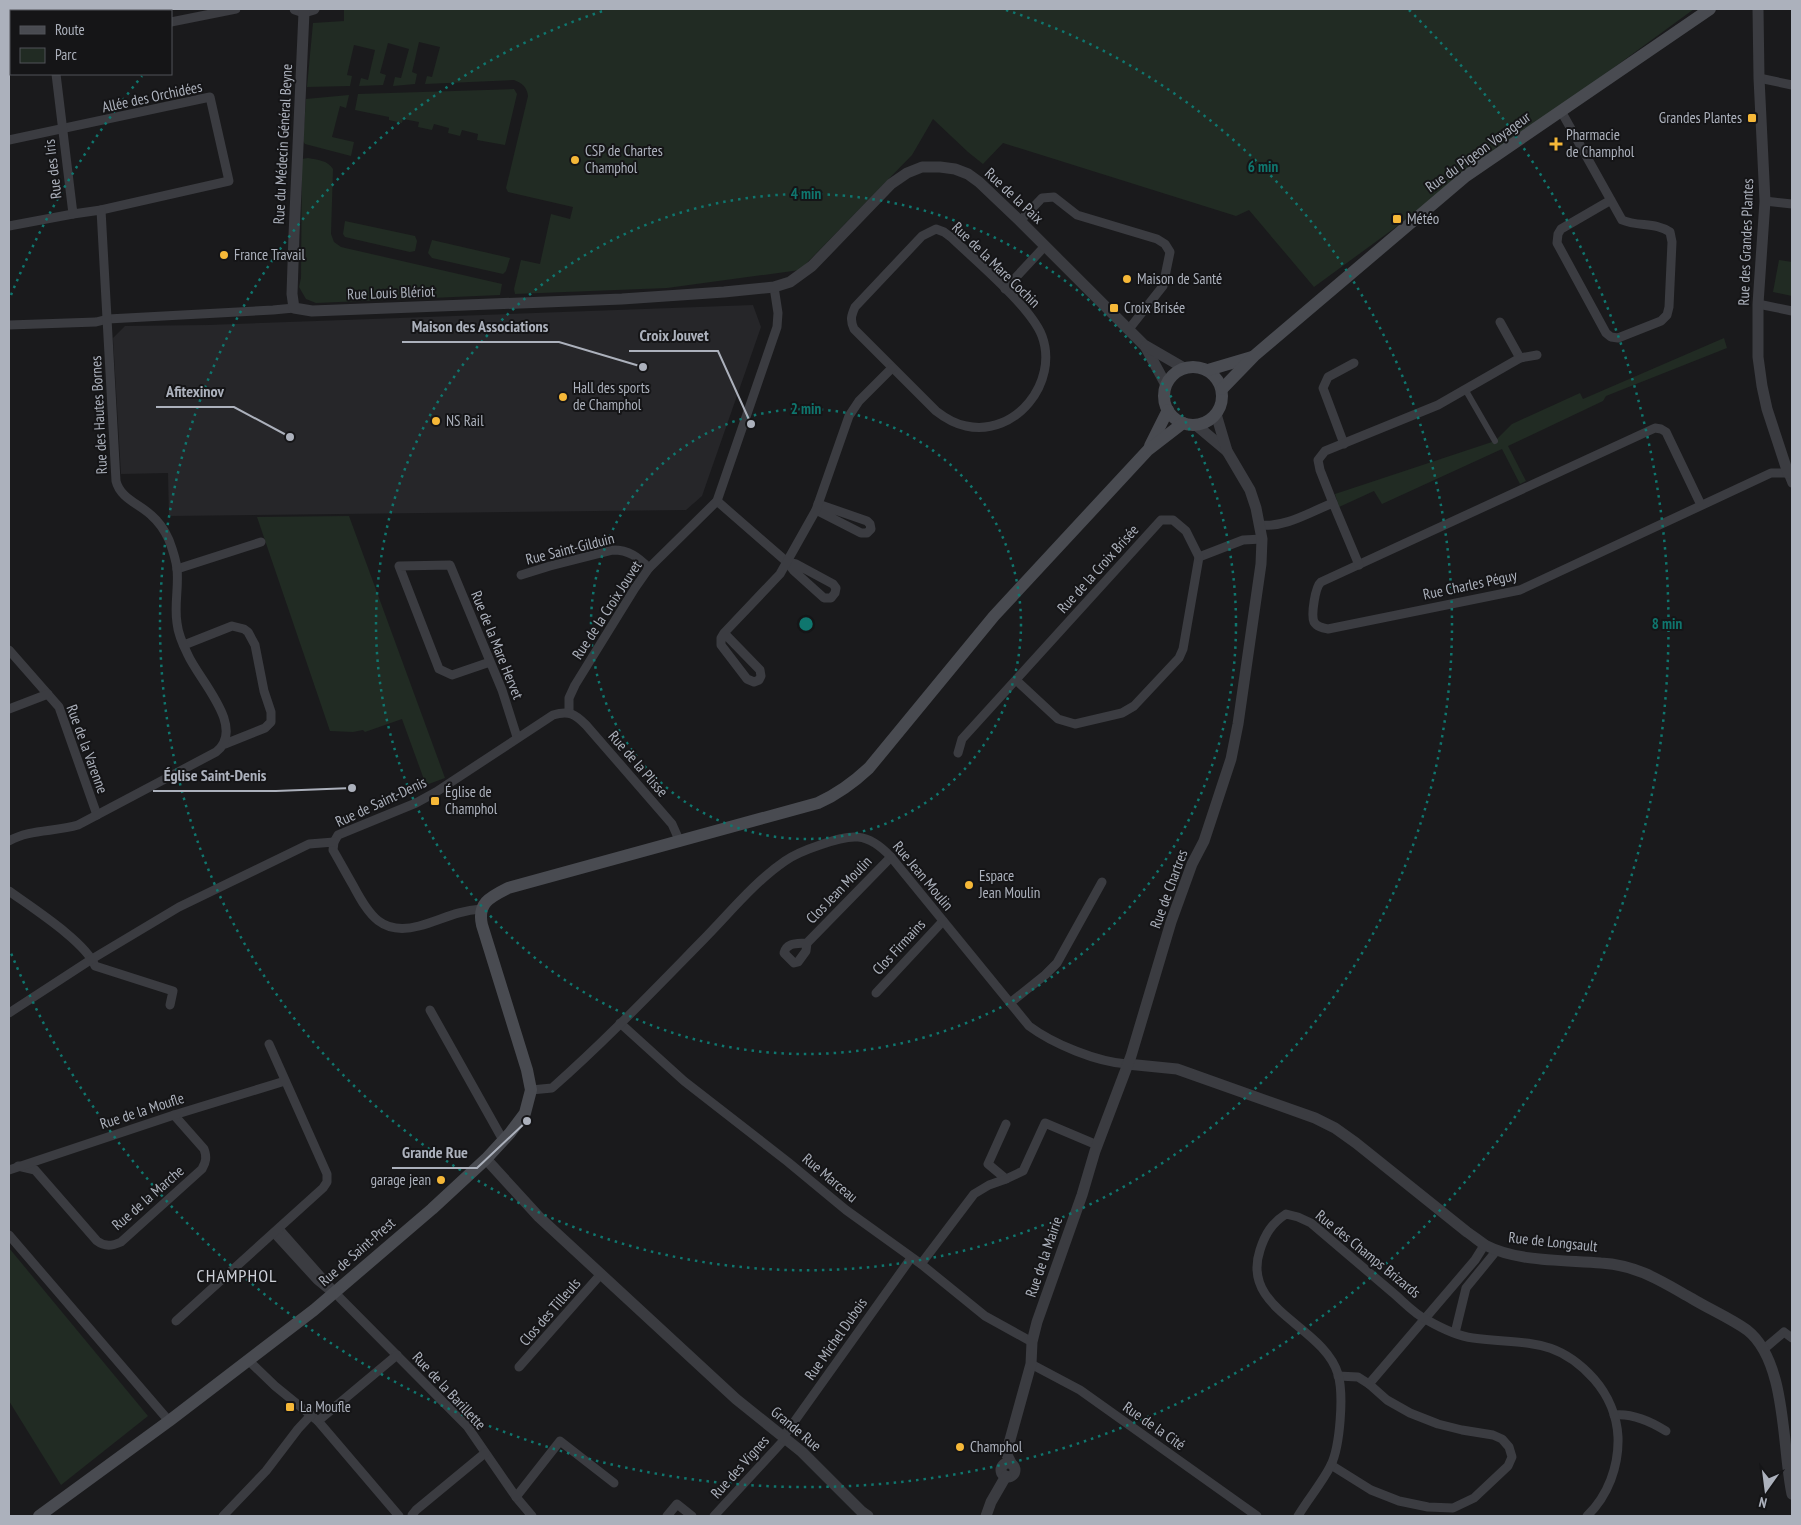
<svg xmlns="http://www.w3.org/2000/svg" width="1801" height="1525" viewBox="0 0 1801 1525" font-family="'PT Sans Narrow',sans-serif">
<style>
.built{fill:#262629}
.green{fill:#212b23}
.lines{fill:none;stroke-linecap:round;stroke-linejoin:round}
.pedestrian{stroke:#3b3c41;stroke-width:6}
.minor{stroke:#3b3c41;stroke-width:9}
.tertiary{stroke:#3b3c41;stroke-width:11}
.secondary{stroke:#494b51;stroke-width:12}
.ring{fill:none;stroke:#0f766e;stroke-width:2.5;stroke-dasharray:2.5 5}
.poi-dot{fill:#f6b838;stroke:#151517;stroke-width:2}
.labels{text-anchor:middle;stroke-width:4;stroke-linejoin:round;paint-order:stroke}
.street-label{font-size:15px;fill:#acb1bc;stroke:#151517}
.poi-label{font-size:15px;fill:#acb1bc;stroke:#151517;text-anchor:start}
.quarter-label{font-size:18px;letter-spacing:1px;fill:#cdd0d8;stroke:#151517}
.centre{fill:#0f766e;stroke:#151517;stroke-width:2.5}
.ring-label{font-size:15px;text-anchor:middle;font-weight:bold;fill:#0f766e;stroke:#151517;stroke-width:4;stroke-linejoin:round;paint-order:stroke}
.leader{fill:none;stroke:#acb1bc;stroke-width:2}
.callout-dot{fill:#acb1bc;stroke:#151517;stroke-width:2}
.callout-label{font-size:16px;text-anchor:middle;font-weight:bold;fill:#acb1bc;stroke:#151517;stroke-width:4;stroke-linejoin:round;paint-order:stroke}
</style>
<rect width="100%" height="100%" fill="#1a1a1c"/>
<!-- built -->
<polygon class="built" points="753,305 761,327 702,496 686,510 169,516 168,473 121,474 113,338 125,326 208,325"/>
<!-- green -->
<g class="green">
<path d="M 344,9 L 1694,9 L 1314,287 L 1249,210 L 1236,216 L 1003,143 L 983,164 L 968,152 L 933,119 L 912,155 L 800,270 L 667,288 L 515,294 L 514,289 L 521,260 L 540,264 L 551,214 L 570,219 L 573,207 L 508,192 L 506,188 L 528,96 C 527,87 522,83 514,80 L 425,84 L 427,76 L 432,77 L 440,47 L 419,42 L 412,72 L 417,74 L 415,84 L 393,86 L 395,77 L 401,78 L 409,49 L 388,43 L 380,73 L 386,75 L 383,85 L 359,86 L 361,78 L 368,80 L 375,50 L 354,45 L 347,75 L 352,76 L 350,86 L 307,87 L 313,23 L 344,21 Z"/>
<polygon points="514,89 517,94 505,145 477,140 478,134 462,130 460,136 448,133 449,128 434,124 432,130 418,127 419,122 403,119 402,123 389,120 389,117 355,110 358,94"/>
<polygon points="349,95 346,108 340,106 332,137 354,142 351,156 305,144 303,141 306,99"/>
<path d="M 308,158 C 318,160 327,160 333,169 L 331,234 L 334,242 L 341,247 L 502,284 L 500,295 L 316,303 L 306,299 L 299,287 L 301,278 L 302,159 Z"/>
<polygon points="345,221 415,236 417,241 415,251 410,252 345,237 343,234"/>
<polygon points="432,240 510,258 506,271 503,274 432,258 428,253"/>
<polygon points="1779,260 1792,262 1792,296 1773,292"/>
<polygon points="1724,338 1727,348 1606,396 1603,401 1508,446 1526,481 1520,484 1502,449 1382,504 1374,491 1339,507 1335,494 1495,441 1512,424 1580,393 1583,399"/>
<polygon points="349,516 445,778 426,785 402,719 365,732 363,730 353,732 330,731 257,517"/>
<polygon points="9,1248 148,1416 61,1485 9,1401"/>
</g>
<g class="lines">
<!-- pedestrian -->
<polyline class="pedestrian" points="1465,389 1495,441"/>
<!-- minor -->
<g class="minor">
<polyline points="171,22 236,9"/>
<polyline points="9,54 11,54"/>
<polyline points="1759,78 1792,85"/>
<path d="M 1561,111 L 1622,220 C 1638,227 1656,222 1670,232 L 1672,242 L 1669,307 L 1667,315 L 1661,321 L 1618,338 L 1611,337 L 1606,333 L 1557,243 L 1558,234 L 1561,229 L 1611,200"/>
<polyline points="9,140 210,97 229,181 101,210"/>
<polyline points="1765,201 1792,204"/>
<polyline points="1020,221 1042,198 1054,197 1077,215 1157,239 1165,244 1170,252 1163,286 1129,329"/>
<polyline points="9,226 73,214"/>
<path d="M 936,229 L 944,232 L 952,238 C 976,261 1031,307 1042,336 C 1059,382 1016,437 966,426 C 955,424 945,418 936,411 L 854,329 C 850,320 851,316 855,307 L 922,236 Z"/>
<polyline points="1005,289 1045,246"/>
<polyline points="1758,304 1792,311"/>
<polyline points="1500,322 1520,358"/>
<polyline points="9,325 96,322 108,319 273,310 294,308"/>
<polyline points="1344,444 1323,388 1328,377 1354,363"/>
<polyline points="717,501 787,562 794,571 824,598 831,598 835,593 836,588 833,584 796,564 787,562"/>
<polyline points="1333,503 1320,470 1318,460 1325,451 1438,405 1520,358 1537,355"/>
<path d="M 1701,505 L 1666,432 L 1661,429 L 1655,428 L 1321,582 C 1315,587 1311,615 1314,622 C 1317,627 1323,628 1328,629 L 1520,590 L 1771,473 L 1788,473 L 1792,483"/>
<polyline points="816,510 861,533 867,533 871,529 870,524 867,521 818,504"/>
<path d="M 1260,525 C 1285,528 1310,512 1333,503 L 1359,565"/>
<polyline points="177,569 261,542"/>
<path d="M 521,575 L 550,566 L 613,550 C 629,550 638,557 649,568"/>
<polyline points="724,633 760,670 761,676 759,680 754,682 747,679 721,645 721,638 724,633 780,574 816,510 849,416 859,401 892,368"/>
<polyline points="184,645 232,626 244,629 248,632 255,645 264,691 271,712 271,722 265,728 225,744"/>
<polyline points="9,650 59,707 97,815"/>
<polyline points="490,662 452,675 439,669 399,566 450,565 502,690 517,737"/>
<polyline points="1016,680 1058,719 1075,724 1122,713 1134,706 1179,658 1183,649 1199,557 1243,540 1262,539"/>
<polyline points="9,709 48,694"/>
<polyline points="569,712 569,698 575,685 635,588 649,568 717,501 777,327 778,313 774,287"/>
<polyline points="958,753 962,739 1161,520 1173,520 1186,531 1199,557"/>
<path d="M 9,841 C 29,829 55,832 78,825 L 216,752 C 247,728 199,680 188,655 C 183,645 178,633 177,623 C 174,605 179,587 177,569 C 176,559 172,548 169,540 C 165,531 158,521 151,515 C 139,504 120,498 116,481 L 101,210 L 73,214 L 56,74"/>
<path d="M 9,891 C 31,907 86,942 95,966 L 173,991 L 170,1005"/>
<path d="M 481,909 C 456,911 441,920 419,926 C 382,936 369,915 354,887 C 347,875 340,862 333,850 L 334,842 L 338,835 L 416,803 L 436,792 L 553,715 C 569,710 575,714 586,725 L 672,824 L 680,842"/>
<path d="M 807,943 L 806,951 L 798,962 L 794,963 L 784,953 C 787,942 797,944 807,943 L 891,857"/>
<polyline points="876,993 943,921"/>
<polyline points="1010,1003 1045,975 1057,963 1102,882"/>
<polyline points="430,1010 503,1140"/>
<polyline points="9,1013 92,959 179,907 309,844 334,842"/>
<polyline points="620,1023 684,1081 788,1162 846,1210 921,1264 985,1316 1032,1342"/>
<path d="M 531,1090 L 552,1088 C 604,1042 652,992 701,942 C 728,915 753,883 785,861 C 795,854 808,849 820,845 C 851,834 867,831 891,857 L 1029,1026 C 1053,1044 1097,1062 1127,1064"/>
<polyline points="1006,1124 988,1164 1006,1179 1023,1171 1045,1123 1097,1145"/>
<path d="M 18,1166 L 35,1170 L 97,1241 C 105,1247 112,1246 121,1242 L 202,1169 C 206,1162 207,1157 204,1149 L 174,1115"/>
<polyline points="9,1170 174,1115 285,1081"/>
<polyline points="279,1229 340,1298 467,1426 516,1497 532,1516"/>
<polyline points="274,1233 317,1280 328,1289"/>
<polyline points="9,1235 169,1421"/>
<polyline points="921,1264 974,1194 989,1185 1006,1179"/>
<polyline points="176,1321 323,1188 327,1182 327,1174 269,1044"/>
<polyline points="1455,1333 1466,1288 1497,1250"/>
<polyline points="1764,1349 1784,1332 1792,1338"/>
<polyline points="248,1360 275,1386 318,1421 399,1516"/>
<polyline points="1031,1364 1080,1390 1257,1516"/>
<polyline points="519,1367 601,1274"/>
<polyline points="1369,1384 1475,1260 1485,1244"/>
<path d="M 1614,1415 C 1632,1413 1650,1421 1666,1431"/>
<polyline points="318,1421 397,1355"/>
<polyline points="1331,1465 1371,1490 1399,1501 1428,1507 1453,1508 1474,1498 1508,1466 1512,1457 1509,1447 1502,1439 1493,1435 1462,1430 1438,1424 1410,1413 1387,1400 1369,1384 1358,1377 1338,1376"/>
<polyline points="516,1497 560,1441 614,1483"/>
<polyline points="412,1515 416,1510 485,1453"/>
<polyline points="223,1516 266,1471 298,1429 311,1415"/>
<polyline points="667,1516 677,1504 692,1516"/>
<polyline points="714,1516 783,1441 784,1436 911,1258"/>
<path d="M 1298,1516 C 1308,1499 1322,1483 1331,1465 C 1340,1446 1344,1395 1338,1374 C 1323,1325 1240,1310 1260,1250 C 1265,1234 1272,1223 1286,1214 L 1298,1217 L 1311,1223 C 1338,1246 1365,1269 1392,1292 C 1403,1301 1414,1314 1427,1320 C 1441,1328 1457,1336 1473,1338 C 1525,1345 1555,1336 1594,1379 C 1608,1395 1617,1416 1618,1437 C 1619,1466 1608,1496 1587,1516"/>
</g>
<!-- tertiary -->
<g class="tertiary">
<polyline points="295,9 304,12 314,9"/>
<polyline points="1758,9 1759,78 1765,201 1758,304 1758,357 1762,386 1767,409 1788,473 1792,473"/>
<polyline points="304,12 294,235 292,294 294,308 312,311 622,299 724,292 774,287 790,282 812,266 891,184 907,173 922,167 940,167 955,169 968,174 979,182 1020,221 1145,346 1166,385"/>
<polyline points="1146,346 1184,368"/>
<polyline points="1196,425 1227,451"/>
<path d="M 1127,1064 L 1177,1069 L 1315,1118 L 1335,1128 L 1356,1143 L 1467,1232 C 1473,1236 1479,1241 1485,1245 C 1517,1262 1565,1260 1601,1263 C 1637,1265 1661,1281 1691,1298 C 1709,1309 1730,1318 1747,1330 C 1787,1361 1782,1448 1792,1494"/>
<polyline points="486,1159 539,1217 736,1399 802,1452 861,1511 868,1516"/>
<polyline points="1011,1463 1007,1455 1008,1447 1031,1364 1032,1342 1037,1322 1082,1195 1095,1151 1131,1056 1171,922 1192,864 1204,841 1231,759 1238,724 1261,564 1262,539 1256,508 1250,490 1227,451 1216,414"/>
<circle cx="1008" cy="1470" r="7"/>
<polyline points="986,1516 991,1502 1006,1476"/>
</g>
<!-- secondary -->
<g class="secondary">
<circle cx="1193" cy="396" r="29"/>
<polyline points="1208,370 1252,357"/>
<polyline points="1222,389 1254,356 1466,176 1710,9"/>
<polyline points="1150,446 1168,410"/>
<path d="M 39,1516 L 169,1421 L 314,1310 L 432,1209 L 486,1159 L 510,1133 L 525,1113 L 531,1090 L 527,1070 L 482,925 C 477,903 490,897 508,888 L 818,803 C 838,794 853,783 869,768 L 994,616 L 1148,450 L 1183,423"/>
</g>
</g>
<!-- distance rings -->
<g class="ring">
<circle cx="806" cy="624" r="215"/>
<circle cx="806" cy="624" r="430"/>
<path d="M1006 10A646 646 0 1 1 606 10"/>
<path d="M11 295A861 861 0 0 1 142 76M1409 10A861 861 0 1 1 11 953"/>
</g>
<!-- markers -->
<g class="poi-dot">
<rect x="1747" y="113" width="10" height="10" rx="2.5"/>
<path d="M1553.5 136.5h5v5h5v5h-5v5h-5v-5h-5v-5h5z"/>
<circle cx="575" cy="160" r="5"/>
<rect x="1392" y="214" width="10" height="10" rx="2.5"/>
<circle cx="224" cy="255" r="5"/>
<circle cx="1127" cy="279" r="5"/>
<rect x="1109" y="303" width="10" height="10" rx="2.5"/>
<circle cx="563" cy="397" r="5"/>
<circle cx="436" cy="421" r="5"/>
<rect x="430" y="796" width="10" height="10" rx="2.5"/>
<circle cx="969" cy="885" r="5"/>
<circle cx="441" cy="1180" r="5"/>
<rect x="285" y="1402" width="10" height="10" rx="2.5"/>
<circle cx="960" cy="1447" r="5"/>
</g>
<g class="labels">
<!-- street labels -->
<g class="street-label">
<text transform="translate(152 97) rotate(-12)" y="5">Allée des Orchidées</text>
<text transform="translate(283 144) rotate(-87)" y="5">Rue du Médecin Général Beyne</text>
<text transform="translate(1478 152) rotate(-36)" y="5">Rue du Pigeon Voyageur</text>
<text transform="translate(53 169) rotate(-97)" y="5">Rue des Iris</text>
<text transform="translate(1014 196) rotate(43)" y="5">Rue de la Paix</text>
<text transform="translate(1746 242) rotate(-88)" y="5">Rue des Grandes Plantes</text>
<text transform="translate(996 265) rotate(44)" y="5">Rue de la Mare Cochin</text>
<text transform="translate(391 293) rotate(-2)" y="5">Rue Louis Blériot</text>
<text transform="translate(99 415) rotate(-93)" y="5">Rue des Hautes Bornes</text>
<text transform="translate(570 549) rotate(-14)" y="5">Rue Saint-Gilduin</text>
<text transform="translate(1098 569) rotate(-48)" y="5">Rue de la Croix Brisée</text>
<text transform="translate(1470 585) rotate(-12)" y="5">Rue Charles Péguy</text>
<text transform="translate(607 610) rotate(-57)" y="5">Rue de la Croix Jouvet</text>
<text transform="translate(497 645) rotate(68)" y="5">Rue de la Mare Hervet</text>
<text transform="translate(87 749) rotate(70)" y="5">Rue de la Varenne</text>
<text transform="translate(638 764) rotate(49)" y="5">Rue de la Plisse</text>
<text transform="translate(381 802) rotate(-25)" y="5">Rue de Saint-Denis</text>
<text transform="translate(923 876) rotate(50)" y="5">Rue Jean Moulin</text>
<text transform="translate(1169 889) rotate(-70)" y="5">Rue de Chartres</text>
<text transform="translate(839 890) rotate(-46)" y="5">Clos Jean Moulin</text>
<text transform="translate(899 947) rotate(-47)" y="5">Clos Firmains</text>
<text transform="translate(142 1111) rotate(-18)" y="5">Rue de la Moufle</text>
<text transform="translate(830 1178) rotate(40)" y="5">Rue Marceau</text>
<text transform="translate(148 1198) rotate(-41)" y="5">Rue de la Marche</text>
<text transform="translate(1553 1242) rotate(6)" y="5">Rue de Longsault</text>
<text transform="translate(357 1252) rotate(-41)" y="5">Rue de Saint-Prest</text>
<text transform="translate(1368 1254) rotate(39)" y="5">Rue des Champs Brizards</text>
<text transform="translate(1044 1257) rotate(-71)" y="5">Rue de la Mairie</text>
<text transform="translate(550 1312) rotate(-49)" y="5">Clos des Tilleuls</text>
<text transform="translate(836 1339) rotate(-55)" y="5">Rue Michel Dubois</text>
<text transform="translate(449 1391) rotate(47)" y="5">Rue de la Barillette</text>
<text transform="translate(1154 1426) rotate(35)" y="5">Rue de la Cité</text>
<text transform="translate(796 1429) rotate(40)" y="5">Grande Rue</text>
<text transform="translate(740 1467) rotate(-48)" y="5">Rue des Vignes</text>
</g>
<!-- poi labels -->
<g class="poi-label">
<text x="1742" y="123" text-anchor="end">Grandes Plantes</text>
<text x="1566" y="140">Pharmacie<tspan x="1566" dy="17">de Champhol</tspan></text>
<text x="585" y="156">CSP de Chartes<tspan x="585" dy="17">Champhol</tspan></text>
<text x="1407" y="224">Météo</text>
<text x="234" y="260">France Travail</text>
<text x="1137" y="284">Maison de Santé</text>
<text x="1124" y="313">Croix Brisée</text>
<text x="573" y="393">Hall des sports<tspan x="573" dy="17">de Champhol</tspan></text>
<text x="446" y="426">NS Rail</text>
<text x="445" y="797">Église de<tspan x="445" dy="17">Champhol</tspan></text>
<text x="979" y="881">Espace<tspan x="979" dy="17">Jean Moulin</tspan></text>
<text x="431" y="1185" text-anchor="end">garage jean</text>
<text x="300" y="1412">La Moufle</text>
<text x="970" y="1452">Champhol</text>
</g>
<!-- quarter labels -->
<g class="quarter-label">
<text x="237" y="1282">CHAMPHOL</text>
</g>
</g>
<circle cx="806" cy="624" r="8" class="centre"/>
<g class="ring-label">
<text x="1263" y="172">6 min</text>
<text x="806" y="199">4 min</text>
<text x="806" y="414">2 min</text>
<text x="1667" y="629">8 min</text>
</g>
<!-- callouts -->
<path class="leader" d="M643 367L559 342H402M751 424L718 351H629M290 437L234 407H156M352 788L276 791H153M527 1121L477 1168H392"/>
<g class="callout-dot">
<circle cx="643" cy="367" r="5"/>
<circle cx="751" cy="424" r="5"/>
<circle cx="290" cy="437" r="5"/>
<circle cx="352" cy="788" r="5"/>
<circle cx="527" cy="1121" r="5"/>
</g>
<g class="callout-label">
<text x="480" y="332">Maison des Associations</text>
<text x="674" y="341">Croix Jouvet</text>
<text x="195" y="397">Afitexinov</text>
<text x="215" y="781">Église Saint-Denis</text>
<text x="435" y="1158">Grande Rue</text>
</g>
<!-- border -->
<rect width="1801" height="1525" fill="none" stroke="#acb1bc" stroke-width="20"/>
<!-- legend -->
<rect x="10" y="10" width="162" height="65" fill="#151517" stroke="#515359"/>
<rect x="20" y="26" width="25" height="8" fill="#494b51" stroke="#515359"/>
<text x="55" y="35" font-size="15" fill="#acb1bc">Route</text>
<rect x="20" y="48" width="25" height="15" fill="#212b23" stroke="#515359"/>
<text x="55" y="60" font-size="15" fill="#acb1bc">Parc</text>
<!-- north arrow -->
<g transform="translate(1766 1490) rotate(194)" stroke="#151517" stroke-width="4" paint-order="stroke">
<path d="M0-4L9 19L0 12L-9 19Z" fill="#acb1bc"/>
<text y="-8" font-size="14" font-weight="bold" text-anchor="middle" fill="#acb1bc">N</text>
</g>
</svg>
